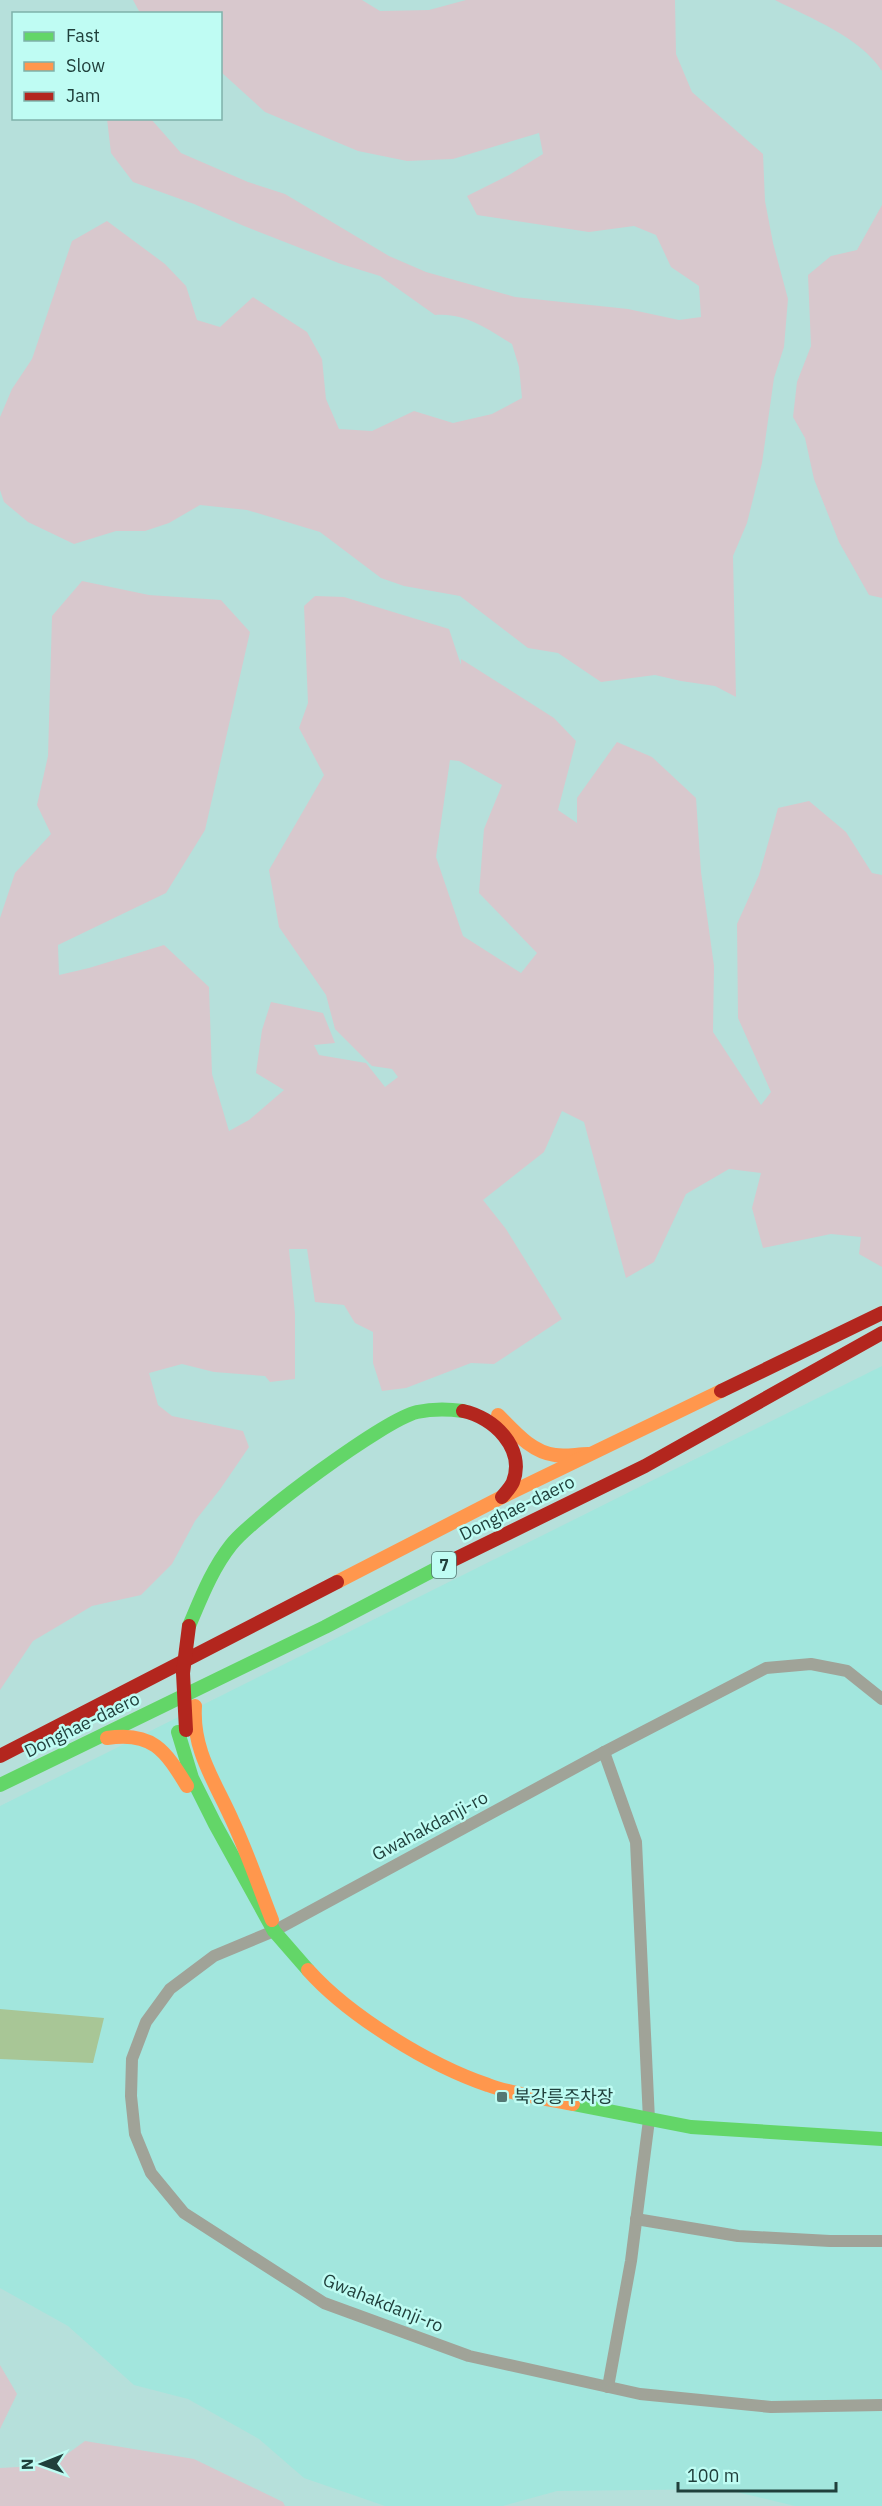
<svg xmlns="http://www.w3.org/2000/svg" width="882" height="2506" viewBox="0 0 882 2506" font-family="'IBM Plex Sans','Noto Sans KR',sans-serif">
<style>
.built{fill:#a2e6dd}
.green{fill:#d8c8cd;fill-rule:evenodd}
.water{fill:#a8c696}
.lines{fill:none;stroke-linecap:round;stroke-linejoin:round}
.street{stroke:#a0a398;stroke-width:12}
.fast{stroke:#63d668;stroke-width:14}
.slow{stroke:#ff974d;stroke-width:14}
.jam{stroke:#b3261e;stroke-width:14}
.jam-bridge{stroke:#b3261e;stroke-width:14}
.poi-dot{fill:#547874;stroke:#bffcf3;stroke-width:2}
.labels{text-anchor:middle;stroke-width:5;stroke-linejoin:round;paint-order:stroke}
.shield{fill:#bffcf3;stroke:#507873;stroke-width:1.5}
.shield-label{font-size:16px;font-weight:bold;fill:#20403c}
.street-label{font-size:18px;fill:#20403c;stroke:#bffcf3}
.poi-label{font-size:18px;fill:#20403c;stroke:#bffcf3;text-anchor:start}
</style>
<rect width="100%" height="100%" fill="#b6e0db"/>
<!-- built -->
<polygon class="built" points="882,1366 882,2506 795,2506 724,2489 557,2491 503,2506 385,2506 304,2478 259,2439 188,2399 134,2385 68,2326 0,2288 0,1806"/>
<!-- green -->
<g class="green">
<path d="M 133,0 L 362,0 L 380,11 L 429,10 L 466,0 L 675,0 L 676,54 L 692,92 L 763,154 L 765,201 L 773,243 L 788,299 L 784,347 L 774,378 L 762,463 L 747,523 L 733,556 L 736,697 L 715,686 L 681,681 L 655,675 L 601,682 L 558,653 L 528,648 L 460,596 L 404,586 L 381,578 L 320,532 L 247,510 L 200,505 L 169,523 L 145,531 L 116,531 L 74,544 L 28,522 L 4,502 L 0,490 L 0,417 L 12,389 L 32,359 L 72,241 L 107,221 L 165,264 L 186,286 L 197,320 L 220,327 L 253,297 L 307,332 L 322,359 L 326,399 L 339,429 L 372,431 L 414,411 L 453,423 L 492,414 L 522,398 L 519,367 L 512,344 C 488,329 464,312 435,315 L 380,276 L 341,264 L 244,226 L 194,204 L 133,182 L 111,153 L 107,119 L 151,119 L 181,153 L 248,182 L 285,194 L 389,256 L 426,272 L 515,297 L 628,309 L 679,320 L 701,317 L 699,286 L 671,267 L 656,235 L 634,226 L 589,232 L 477,215 L 467,196 L 509,175 L 543,154 L 539,133 L 453,159 L 407,161 L 358,151 L 265,112 L 221,72 L 220,14 L 140,13 Z"/>
<path d="M 775,0 L 882,0 L 882,71 C 860,37 810,18 775,0 Z"/>
<polygon points="882,205 882,598 869,595 839,542 814,479 805,438 793,417 797,382 811,346 808,275 831,256 857,250"/>
<path d="M 82,581 L 149,595 L 221,600 L 250,632 L 205,830 L 166,893 L 58,945 L 59,975 L 89,968 L 164,945 L 209,987 L 212,1074 L 229,1131 L 249,1120 L 284,1090 L 256,1073 L 262,1030 L 271,1002 L 323,1013 L 335,1043 L 314,1045 L 319,1055 L 366,1063 L 385,1087 L 398,1077 L 392,1069 L 372,1066 L 335,1029 L 326,995 L 279,927 L 269,870 L 324,775 L 299,728 L 308,703 L 304,606 L 315,596 L 344,597 L 449,629 L 461,665 L 461,659 L 554,718 L 576,741 L 558,810 L 577,823 L 577,798 L 617,742 L 652,757 L 696,798 L 701,872 L 714,966 L 713,1032 L 761,1105 L 771,1092 L 738,1018 L 737,924 L 759,875 L 778,808 L 809,801 L 846,832 L 872,873 L 882,875 L 882,1267 L 859,1254 L 861,1237 L 831,1234 L 763,1248 L 752,1208 L 761,1173 L 729,1169 L 686,1194 L 654,1262 L 626,1278 L 584,1122 L 562,1111 L 544,1152 L 483,1200 L 506,1229 L 562,1319 L 494,1364 L 471,1363 L 406,1388 L 382,1391 L 373,1363 L 373,1332 L 355,1323 L 344,1305 L 315,1302 L 307,1249 L 289,1249 L 295,1314 L 295,1379 L 270,1382 L 265,1376 L 214,1372 L 182,1364 L 149,1373 L 158,1405 L 172,1416 L 243,1431 L 249,1447 L 221,1488 L 195,1521 L 172,1564 L 141,1595 L 92,1606 L 33,1641 L 0,1690 L 0,918 L 15,873 L 51,834 L 37,805 L 48,756 L 52,616 ZM 450,760 L 459,761 L 502,785 L 484,829 L 479,893 L 537,953 L 521,973 L 463,936 L 436,857 Z"/>
<polygon points="0,2365 17,2394 0,2429"/>
<polygon points="85,2441 194,2459 283,2502 285,2506 0,2506 0,2468 52,2465"/>
</g>
<!-- water -->
<polygon class="water" points="0,2009 104,2018 93,2063 0,2059"/>
<g class="lines">
<!-- street -->
<g class="street">
<polyline points="882,1699 847,1671 811,1664 766,1668 604,1752 274,1931 214,1956 170,1989 146,2022 132,2059 131,2096 135,2134 151,2173 184,2213 324,2303 469,2356 640,2394 771,2407 882,2405"/>
<polyline points="604,1752 636,1842 649,2120 631,2261 608,2387"/>
<polyline points="636,2219 738,2236 830,2241 882,2241"/>
</g>
<!-- fast -->
<g class="fast">
<path d="M 189,1626 C 201,1598 212,1569 231,1545 C 253,1517 384,1420 417,1412 C 431,1409 449,1409 463,1411"/>
<polyline points="178,1732 192,1778 215,1824 274,1931 308,1970"/>
<polyline points="0,1785 325,1627 449,1562"/>
<polyline points="573,2104 691,2127 882,2139"/>
</g>
<!-- slow -->
<g class="slow">
<path d="M 498,1415 C 514,1431 531,1452 555,1455 C 566,1457 577,1454 588,1454"/>
<polyline points="337,1582 502,1497 721,1391"/>
<path d="M 195,1706 C 192,1751 216,1783 233,1822 C 248,1854 259,1887 272,1920"/>
<path d="M 107,1738 C 152,1731 165,1750 187,1786"/>
<path d="M 308,1970 C 349,2016 429,2065 488,2085 C 514,2095 545,2098 573,2104"/>
</g>
<!-- jam -->
<g class="jam">
<polyline points="721,1391 882,1313"/>
<path d="M 463,1411 C 493,1417 526,1448 513,1482 C 511,1487 506,1492 502,1497"/>
<polyline points="449,1562 645,1466 882,1333"/>
<polyline points="0,1756 337,1582"/>
</g>
<!-- jam-bridge -->
<polyline class="jam-bridge" points="186,1730 183,1673 189,1626"/>
</g>
<!-- markers -->
<rect class="poi-dot" x="496" y="2091" width="12" height="12" rx="3"/>
<g class="labels">
<!-- shield labels -->
<rect class="shield" x="432" y="1552" width="24" height="26" rx="4.5"/>
<g class="shield-label">
<text x="444" y="1571">7</text>
</g>
<!-- street labels -->
<g class="street-label">
<text transform="translate(517 1508) rotate(-26)" y="6">Donghae-daero</text>
<text transform="translate(82 1725) rotate(-26)" y="6">Donghae-daero</text>
<text transform="translate(430 1826) rotate(-28)" y="6">Gwahakdanji-ro</text>
<text transform="translate(383 2303) rotate(22)" y="6">Gwahakdanji-ro</text>
</g>
<!-- poi labels -->
<g class="poi-label">
<text x="514" y="2103">북강릉주차장</text>
</g>
</g>
<!-- legend -->
<rect x="12" y="12" width="210" height="108" fill="#bffcf3" stroke="#7fb1aa" stroke-width="1.5"/>
<rect x="24" y="32" width="30" height="9" fill="#63d668" stroke="#7fb1aa" stroke-width="1.5"/>
<text x="66" y="42" font-size="18" fill="#20403c">Fast</text>
<rect x="24" y="62" width="30" height="9" fill="#ff974d" stroke="#7fb1aa" stroke-width="1.5"/>
<text x="66" y="72" font-size="18" fill="#20403c">Slow</text>
<rect x="24" y="92" width="30" height="9" fill="#b3261e" stroke="#7fb1aa" stroke-width="1.5"/>
<text x="66" y="102" font-size="18" fill="#20403c">Jam</text>
<!-- north arrow -->
<g transform="translate(42 2464) rotate(269)" stroke="#bffcf3" stroke-width="4.5" paint-order="stroke">
<path d="M0-4.5L10 22L0 15L-10 22Z" fill="#20403c"/>
<text y="-9" font-size="16" font-weight="bold" text-anchor="middle" fill="#20403c">N</text>
</g>
<!-- scale -->
<path d="M678 2482v9h158v-9" fill="none" stroke="#20403c" stroke-width="3"/>
<text x="687" y="2482" font-size="18" fill="#20403c" stroke="#bffcf3" stroke-width="4.5" paint-order="stroke">100 m</text>
</svg>
